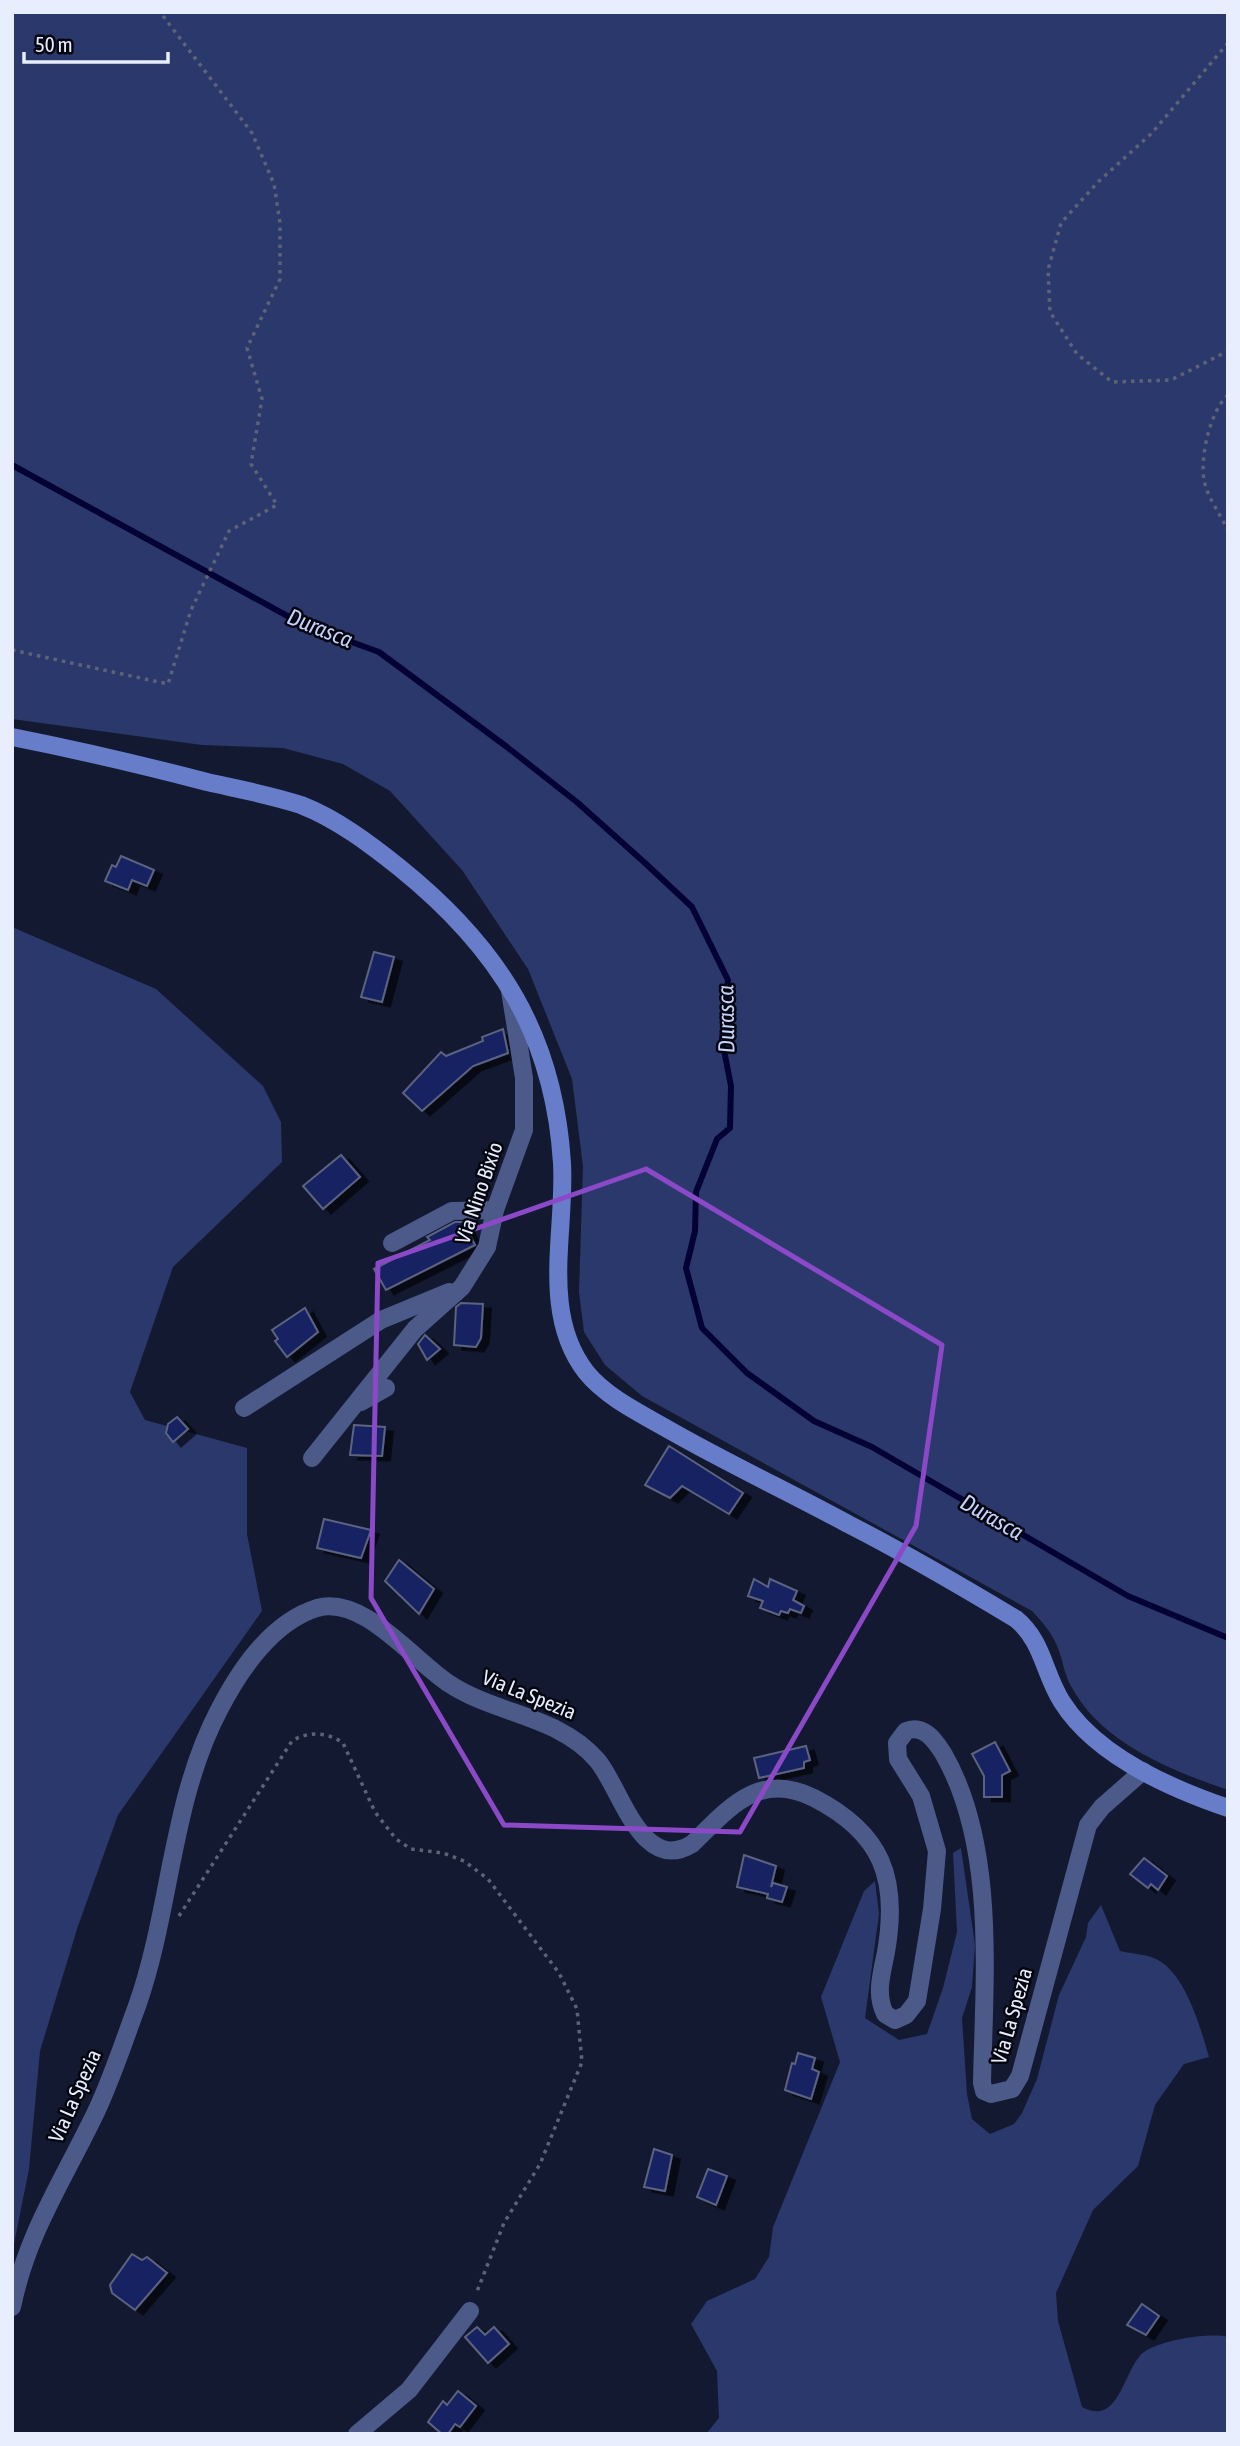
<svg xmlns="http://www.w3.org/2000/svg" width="1240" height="2446" viewBox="0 0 1240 2446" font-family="'Asap Condensed',sans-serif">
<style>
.green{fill:#2b386b}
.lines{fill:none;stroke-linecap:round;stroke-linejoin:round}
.stream{stroke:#040234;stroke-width:6}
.building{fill:#162062;stroke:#5b6480;stroke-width:2;filter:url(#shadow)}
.path{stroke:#5d6377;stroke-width:3.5;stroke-dasharray:3.5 5;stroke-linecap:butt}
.minor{stroke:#4c5a8a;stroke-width:18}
.tertiary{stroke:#4c5a8a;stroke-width:18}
.secondary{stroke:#677dca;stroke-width:18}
.marked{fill:none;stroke:#8b49c8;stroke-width:5;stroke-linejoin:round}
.labels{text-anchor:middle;stroke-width:5;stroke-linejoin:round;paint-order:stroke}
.street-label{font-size:21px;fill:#e8eefe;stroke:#04050e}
.water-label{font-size:23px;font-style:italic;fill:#c5d3fc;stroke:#04050e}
</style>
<defs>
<filter id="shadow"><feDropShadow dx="8" dy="4.5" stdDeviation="0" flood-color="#0009"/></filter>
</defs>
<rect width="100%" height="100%" fill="#131930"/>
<!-- green -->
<g class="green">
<path d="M 12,12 L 1228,12 L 1228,1790 C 1170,1770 1101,1743 1071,1686 C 1065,1676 1063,1662 1059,1651 C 1054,1635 1043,1623 1032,1611 L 642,1396 L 605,1365 L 584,1332 L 579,1292 L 583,1166 L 572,1079 L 528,969 L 462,870 L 390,791 L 343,764 L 283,748 L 202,745 L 12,719 Z"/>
<polygon points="12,927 156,989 263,1086 281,1122 282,1162 173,1267 130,1392 145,1420 247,1448 247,1534 262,1611 118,1815 78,1926 40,2051 29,2169 12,2254"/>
<path d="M 961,1848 L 975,1945 L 972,1987 L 962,2018 L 967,2094 L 972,2119 L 990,2134 L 1014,2124 L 1022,2113 L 1037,2079 L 1059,1995 L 1086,1937 L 1088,1923 L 1101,1905 L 1120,1951 C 1131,1954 1148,1954 1158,1960 C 1186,1975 1201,2029 1209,2057 L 1184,2064 L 1155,2105 L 1138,2166 L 1093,2210 L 1056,2293 L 1058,2321 L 1082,2407 C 1117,2426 1122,2378 1139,2357 C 1150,2341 1210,2332 1228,2337 L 1228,2434 L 706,2434 L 719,2418 L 717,2371 L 691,2324 L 707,2301 L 755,2279 L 769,2257 L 773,2227 L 840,2062 L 821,1997 L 864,1891 L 875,1881 L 879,1914 L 865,2018 L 899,2040 L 927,2034 L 943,1988 L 957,1932 L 953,1853 Z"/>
</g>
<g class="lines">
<!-- stream -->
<polyline class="stream" points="12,465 302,624 379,652 507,747 578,803 645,863 692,907 728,980 722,1040 731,1086 730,1128 717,1139 696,1192 695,1231 686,1268 702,1328 747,1373 814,1421 872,1447 1128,1596 1228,1638"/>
</g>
<!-- building -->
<g class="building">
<polygon points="121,856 154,870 147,886 132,880 128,890 105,881 112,865 116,867"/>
<polygon points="374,952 394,957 382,1002 361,997"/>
<polygon points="503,1029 508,1053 473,1066 422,1111 403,1093 441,1052 446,1056 483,1041 482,1037"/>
<polygon points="341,1155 360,1177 323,1209 303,1186"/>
<polygon points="455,1222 463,1222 475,1245 386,1290 374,1269 430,1240 427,1237"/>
<polygon points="461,1303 483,1304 481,1338 476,1347 454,1345 456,1307"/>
<polygon points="305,1308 318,1332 287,1357 275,1341 278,1339 272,1330"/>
<polygon points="425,1335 440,1349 427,1360 418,1344"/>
<polygon points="177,1417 188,1429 173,1442 166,1433 168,1424"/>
<polygon points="354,1425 385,1427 382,1456 350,1455"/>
<polygon points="669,1446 743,1493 729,1514 682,1486 670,1498 645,1485"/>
<polygon points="324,1519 371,1530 361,1558 317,1548"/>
<polygon points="399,1560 434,1589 419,1614 385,1581"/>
<polygon points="754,1579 768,1587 770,1579 797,1591 793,1600 804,1606 801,1613 790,1609 788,1613 781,1611 779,1615 760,1608 763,1601 748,1596"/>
<polygon points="995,1742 1010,1771 1002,1775 1002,1797 984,1797 984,1776 972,1754"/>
<polygon points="806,1746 810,1760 804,1762 804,1768 759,1778 754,1758"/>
<polygon points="744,1855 776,1866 771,1887 773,1883 787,1887 782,1902 767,1898 768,1894 737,1887"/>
<polygon points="1144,1858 1167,1876 1158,1890 1151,1884 1148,1888 1130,1874"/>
<polygon points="798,2053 815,2058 812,2069 819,2072 811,2099 785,2090 792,2063 795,2064"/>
<polygon points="654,2149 672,2155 665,2191 644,2187"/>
<polygon points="708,2169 727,2176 716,2205 697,2197"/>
<polygon points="132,2254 142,2260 147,2257 167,2273 135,2310 112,2293 110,2285"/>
<polygon points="1142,2304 1159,2316 1146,2335 1127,2325"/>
<polygon points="477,2327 485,2335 494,2327 509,2344 488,2363 465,2337"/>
<polygon points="458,2391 476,2406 460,2427 455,2424 448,2434 442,2434 428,2422 443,2401 447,2405"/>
</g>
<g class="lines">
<!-- path -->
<g class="path">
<polyline points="1228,43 1152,133 1098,182 1061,223 1048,270 1050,312 1077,354 1112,382 1171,380 1228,351"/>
<path d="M 1228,395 C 1210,411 1200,457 1204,480 C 1207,497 1221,515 1228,531"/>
<polyline points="12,650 168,684 191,610 229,531 277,505 251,464 262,399 247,348 280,279 280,223 274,184 252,133 160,12"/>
<path d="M 179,1916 L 292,1741 C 307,1731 328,1732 343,1743 L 375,1812 L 396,1839 L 411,1849 L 443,1853 L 464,1861 L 488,1879 L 559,1973 L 577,2009 L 582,2062 L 540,2164 L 504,2223 L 476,2294"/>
</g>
<!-- minor -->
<g class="minor">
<polyline points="392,1243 452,1211 495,1210"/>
<polyline points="361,1402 386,1388"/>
<polyline points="244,1408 381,1320 449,1292"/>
<polyline points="312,1458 415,1329 462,1287 487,1247 495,1210 524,1130 524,1078 510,991"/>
<polyline points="357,2434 409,2390 470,2311"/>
</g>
<!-- tertiary -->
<path class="tertiary" d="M 12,2307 C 27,2233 64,2179 96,2112 C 112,2078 124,2041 137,2006 C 171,1910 171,1801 219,1710 C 239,1671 272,1622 317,1608 C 363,1595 412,1659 448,1683 C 496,1715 558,1715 597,1760 C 620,1786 641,1875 692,1844 C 729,1808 759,1770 814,1798 C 882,1833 899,1878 886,1952 C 882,1973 875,1993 885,2014 L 895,2020 L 906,2015 L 917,2001 L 932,1909 L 937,1851 L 921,1796 L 898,1759 L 897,1743 L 906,1731 C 923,1724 934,1739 943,1753 C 997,1846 984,1979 982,2083 L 984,2091 L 991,2094 L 1012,2089 L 1020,2076 L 1088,1825 L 1102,1807 L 1143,1771"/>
<!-- secondary -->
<path class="secondary" d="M 12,737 C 78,750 142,765 207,782 C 238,789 271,795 301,805 C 337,819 370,844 400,868 C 499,948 554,1035 562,1163 C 566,1231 540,1313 586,1372 C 607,1398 642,1414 671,1431 C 729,1464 789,1492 848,1524 C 905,1553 961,1586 1016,1619 C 1043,1641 1044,1674 1062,1702 C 1096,1756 1169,1788 1228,1808"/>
</g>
<!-- marked area -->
<path class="marked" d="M 646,1169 L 942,1345 L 916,1526 L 740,1832 L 504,1825 L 371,1598 L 378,1263 Z"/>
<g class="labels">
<!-- street labels -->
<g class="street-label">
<text transform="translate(479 1193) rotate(-71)" y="7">Via Nino Bixio</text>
<text transform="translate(529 1695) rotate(22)" y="7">Via La Spezia</text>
<text transform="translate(1012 2016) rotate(-74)" y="7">Via La Spezia</text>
<text transform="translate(75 2096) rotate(-66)" y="7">Via La Spezia</text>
</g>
<!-- water labels -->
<g class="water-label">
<text transform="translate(320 628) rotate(22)" y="8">Durasca</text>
<text transform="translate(726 1019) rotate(-91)" y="8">Durasca</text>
<text transform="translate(992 1517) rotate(30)" y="8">Durasca</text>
</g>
</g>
<!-- border -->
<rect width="1240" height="2446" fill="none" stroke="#e8eefe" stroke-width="28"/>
<!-- scale -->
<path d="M24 52v10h144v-10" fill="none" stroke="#e8eefe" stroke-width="3.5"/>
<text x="35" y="52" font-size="21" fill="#e8eefe" stroke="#04050e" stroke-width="5" paint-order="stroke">50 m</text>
</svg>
